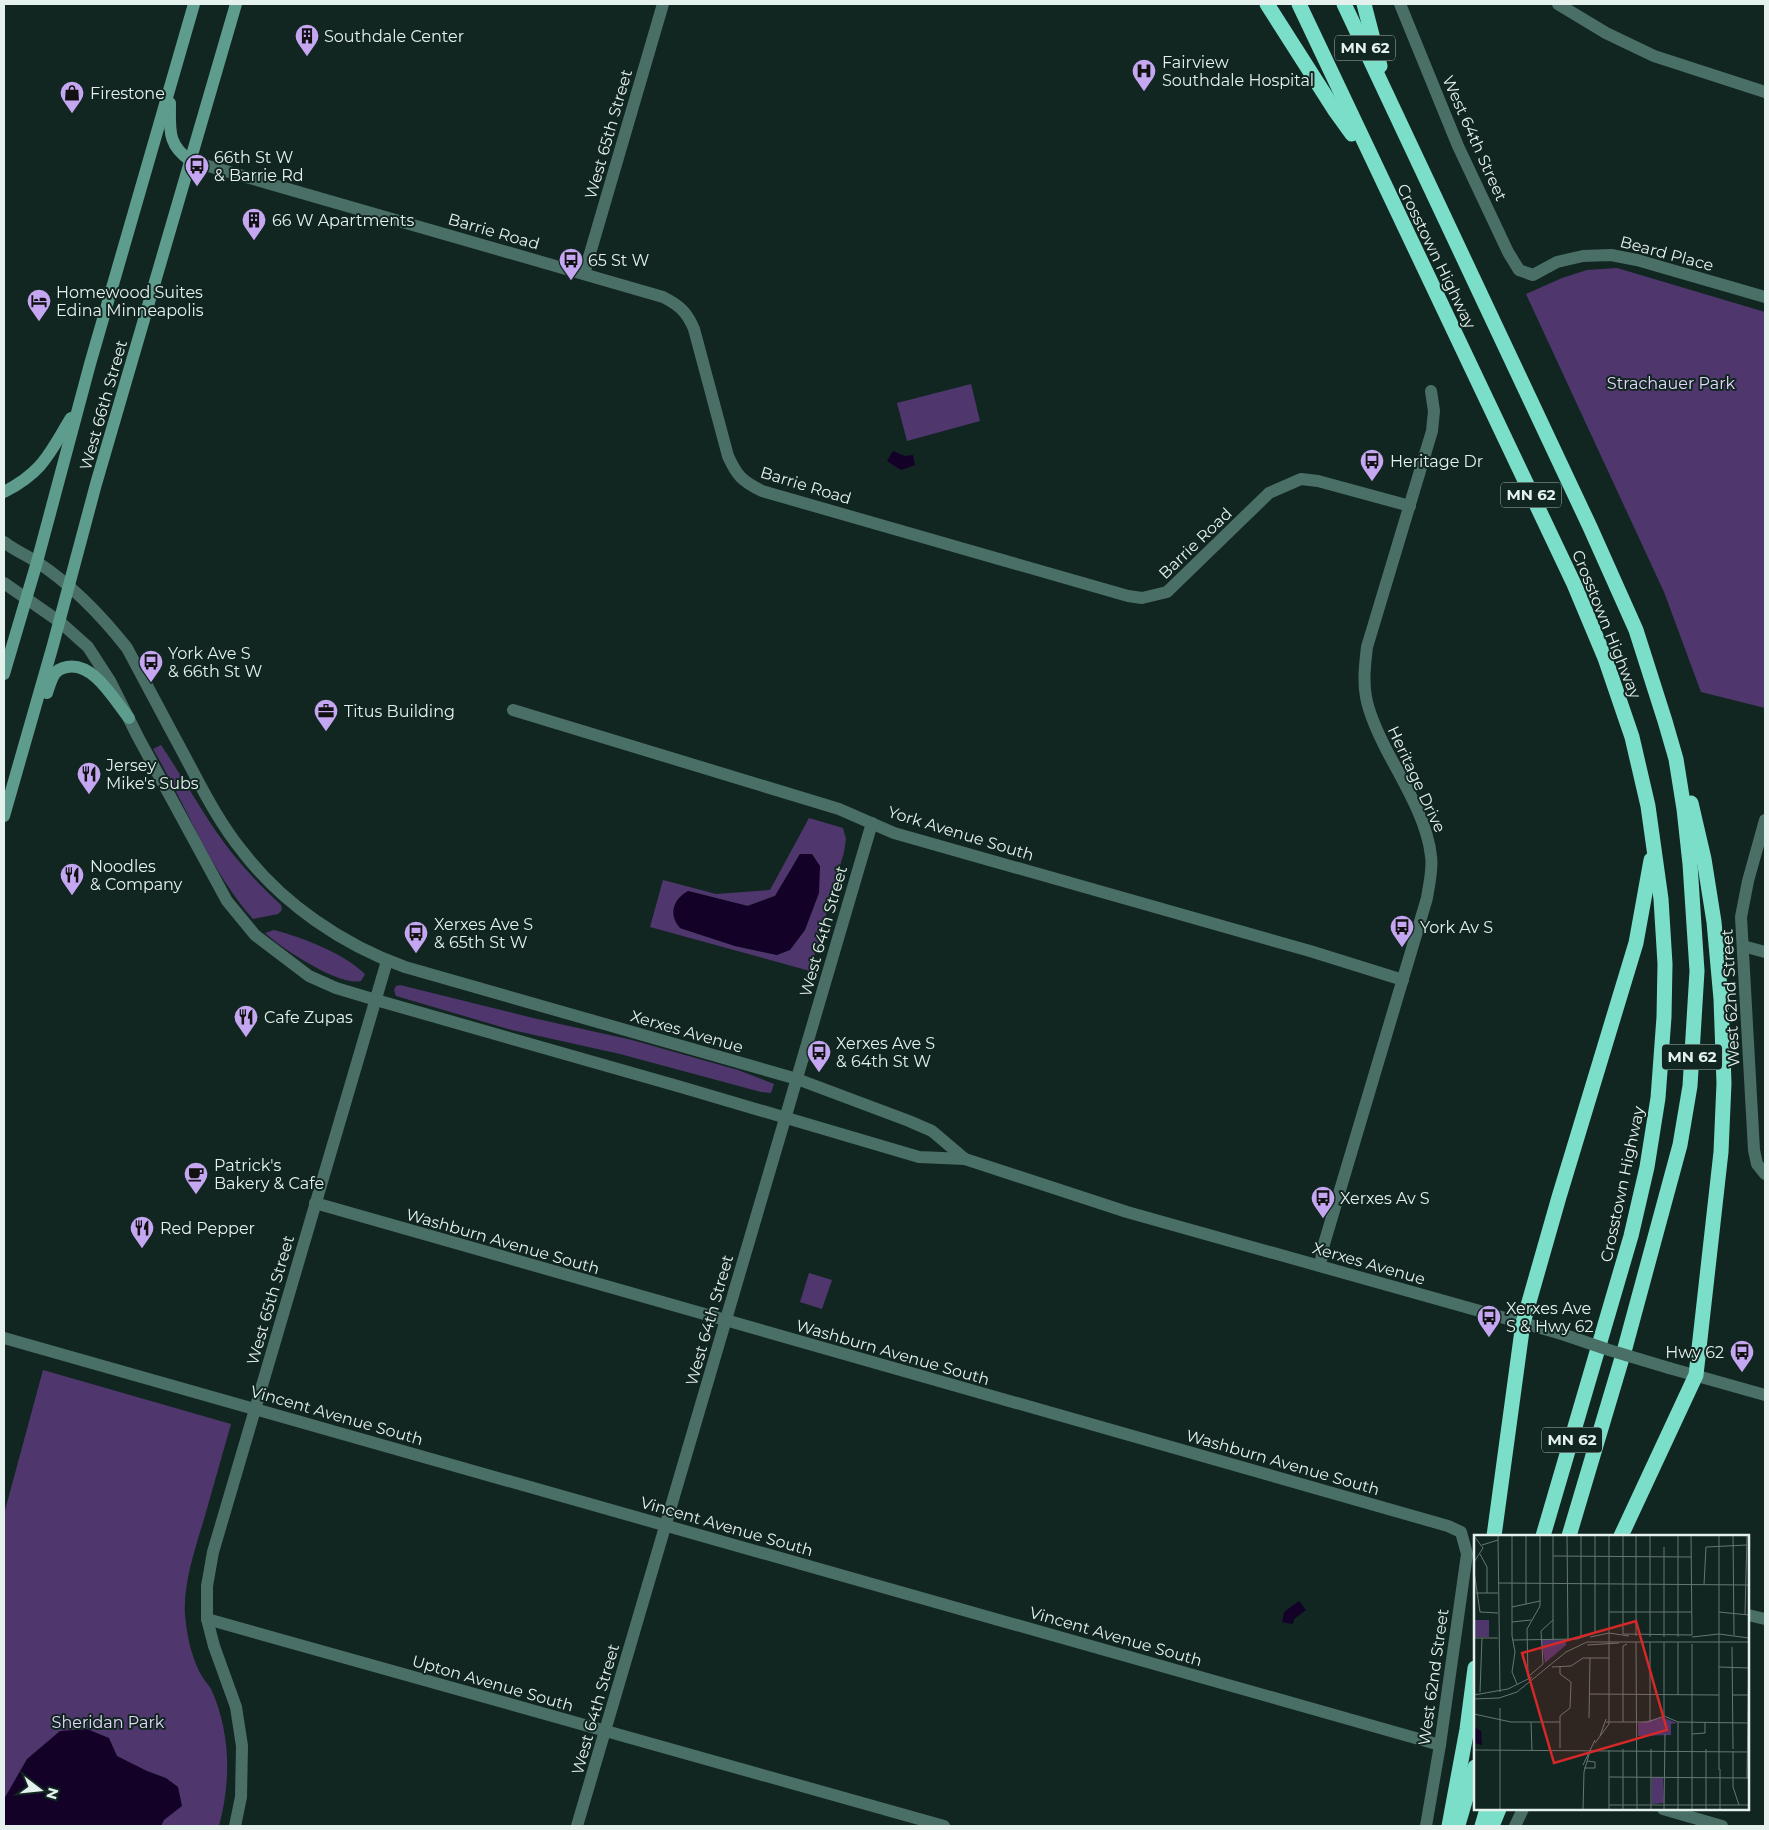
<svg xmlns="http://www.w3.org/2000/svg" width="1769" height="1830" viewBox="0 0 1769 1830" font-family="Montserrat,sans-serif">
<style>
.green{fill:#4f376d;fill-rule:evenodd}
.water{fill:#140128}
.lines{fill:none;stroke-linecap:round;stroke-linejoin:round}
.minor{stroke:#4a6f66;stroke-width:12}
.tertiary{stroke:#4a6f66;stroke-width:12}
.secondary{stroke:#5e9c8e;stroke-width:12}
.motorway{stroke:#7adec8;stroke-width:15}
.tertiary-bridge{stroke:#4a6f66;stroke-width:12}
.labels{text-anchor:middle;stroke-width:4;stroke-linejoin:round;paint-order:stroke}
.shield{fill:#122621;stroke:#a5b4b0;stroke-width:1}
.shield-label{font-size:15px;font-weight:bold;fill:#e4f1ed}
.poi-label{font-size:16px;fill:#e4f1ed;stroke:#122621;text-anchor:start}
.street-label{font-size:16px;fill:#e4f1ed;stroke:#122621}
.park-label{font-size:16px;fill:#e5d7fc;stroke:#122621}
.inset-road{fill:none;stroke:#667773;stroke-width:1}
.view{fill:#d62828;fill-opacity:0.15;stroke:#d62828;stroke-width:2.5}
.inset-edge{fill:none;stroke:#e4f1ed;stroke-width:2.5}
</style>
<rect width="100%" height="100%" fill="#122621"/>
<!-- green -->
<g class="green">
<polygon points="1617,268 1765,312 1765,708 1701,692 1664,592 1526,294 1562,278 1587,270"/>
<polygon points="971,384 980,421 907,441 897,403"/>
<path d="M 161,745 C 180,773 196,802 215,830 C 234,858 257,883 281,905 L 282,910 L 278,914 L 253,919 C 209,869 187,807 153,749 Z"/>
<path d="M 809,818 L 843,828 L 846,839 L 844,852 L 810,971 L 650,927 L 663,880 L 716,894 L 770,890 ZM 800,854 L 777,955 L 735,946 L 680,928 L 688,891 L 747,906 L 775,896 Z"/>
<path d="M 274,930 C 304,938 343,953 365,974 L 361,981 C 340,987 281,948 265,933 Z"/>
<polygon points="400,985 533,1018 632,1040 738,1070 774,1084 771,1093 761,1092 620,1054 512,1030 396,996 394,990 396,986"/>
<polygon points="809,1273 832,1280 822,1309 800,1302"/>
<path d="M 43,1370 L 231,1424 C 222,1456 213,1487 204,1519 C 195,1549 183,1584 185,1615 C 187,1636 191,1655 200,1673 C 203,1679 208,1684 211,1689 C 231,1733 231,1781 219,1826 L 4,1826 L 4,1514 Z"/>
</g>
<!-- water -->
<g class="water">
<polygon points="893,451 905,456 913,455 915,465 901,470 887,461"/>
<path d="M 800,854 L 812,854 L 820,866 L 819,893 L 805,930 L 790,950 L 777,955 L 735,946 L 680,928 C 668,915 673,899 688,891 L 748,906 L 775,896 Z"/>
<polygon points="1299,1601 1306,1610 1294,1619 1293,1624 1282,1622 1284,1612"/>
<polygon points="87,1729 109,1738 117,1756 147,1771 166,1778 178,1787 182,1806 164,1820 161,1826 4,1826 4,1799 27,1759 60,1731"/>
</g>
<g class="lines">
<!-- minor -->
<g class="minor">
<polyline points="1400,4 1458,146 1508,252 1519,270 1533,275 1557,262 1583,256 1611,255 1637,260 1765,297"/>
<polyline points="1558,4 1606,33 1654,56 1765,92"/>
<path d="M 191,161 L 663,297 C 679,305 687,312 694,329 L 728,456 C 737,476 742,481 762,491 L 1128,596 L 1142,598 L 1167,592 L 1269,493 L 1301,479 L 1318,481 L 1410,506"/>
<polyline points="584,274 663,4"/>
<polyline points="513,710 839,809 894,833 1310,951 1403,980"/>
<polyline points="1765,820 1748,881 1741,917 1754,1150 1757,1164 1765,1174"/>
<polyline points="1743,946 1765,952"/>
<polyline points="315,1203 1448,1526 1461,1532 1467,1554 1440,1745 1426,1826"/>
<path d="M 1320,1266 L 1324,1244 L 1427,898 C 1429,884 1433,870 1431,856 C 1427,819 1402,780 1385,747 C 1377,731 1369,714 1366,697 C 1363,680 1365,664 1367,647 L 1432,431 L 1434,411 L 1431,391"/>
<polyline points="4,1338 1440,1745"/>
<polyline points="1748,1615 1765,1619"/>
<polyline points="207,1619 944,1826"/>
<polyline points="1663,1809 1722,1826"/>
<polyline points="235,1826 241,1797 242,1746 236,1707 214,1646 207,1619 207,1586 213,1552 387,961"/>
<polyline points="577,1826 872,823"/>
<polyline points="1515,1826 1523,1809"/>
</g>
<!-- tertiary -->
<g class="tertiary">
<path d="M 4,542 C 14,550 26,555 37,562 C 72,585 101,615 127,648 C 143,678 159,708 175,738 C 196,776 215,818 243,852 C 283,904 343,945 405,967 L 797,1079 L 909,1121 L 932,1131 L 965,1159"/>
<polyline points="4,583 60,622 88,647 110,681 138,737 227,901 255,935 309,976 336,988 376,1000 681,1087 919,1157 965,1159 1127,1212 1562,1334"/>
<polyline points="1669,1368 1765,1395"/>
</g>
<!-- secondary -->
<g class="secondary">
<path d="M 170,103 C 170,130 167,145 191,161"/>
<path d="M 4,492 C 43,472 49,454 71,418"/>
<polyline points="4,674 37,562 90,364 194,4"/>
<path d="M 47,693 C 49,687 51,680 54,675 C 57,670 61,668 67,667 C 94,662 114,700 129,718"/>
<polyline points="4,816 53,645 96,484 236,4"/>
</g>
<!-- motorway -->
<g class="motorway">
<polyline points="1267,4 1334,109 1352,134"/>
<polyline points="1299,4 1574,584 1605,658 1632,737 1648,806 1661,899 1665,964 1664,1017 1658,1098 1647,1167 1631,1236 1543,1536"/>
<polyline points="1344,4 1590,527 1636,630 1665,721 1676,759 1684,809 1690,864 1697,971 1690,1086 1680,1145 1625,1348 1569,1536"/>
<polyline points="1364,4 1380,66"/>
<polyline points="1494,1536 1523,1323 1559,1197 1636,943 1651,860"/>
<polyline points="1621,1536 1696,1375 1721,1152 1724,1083 1721,999 1714,922 1704,859 1691,803"/>
<polyline points="1458,1825 1475,1767"/>
<polyline points="1449,1826 1467,1729 1475,1668"/>
<polyline points="1482,1826 1487,1809"/>
<polyline points="1492,1826 1499,1809"/>
</g>
<!-- tertiary-bridge -->
<polyline class="tertiary-bridge" points="1562,1334 1609,1350 1669,1368"/>
</g>
<!-- icons -->
<defs>
<symbol id="building-pin" viewBox="-11 -11 22 30"><path d="M0 17L-7.5 6A9.5 9.5 0 1 1 7.5 6Z" fill="#c5a7f1" stroke="#122621"/><path d="M-4-6H4V6H1V3H-1V6H-4ZM-2.5-4.3h1.7v1.8h-1.7ZM.8-4.3h1.7v1.8H.8ZM-2.5-1h1.7V.8h-1.7ZM.8-1h1.7V.8H.8Z" fill="#111"/></symbol>
<symbol id="hospital-pin" viewBox="-11 -11 22 30"><path d="M0 17L-7.5 6A9.5 9.5 0 1 1 7.5 6Z" fill="#c5a7f1" stroke="#122621"/><path d="M-5-5h3v3.5h4V-5h3V5h-3V1.5h-4V5h-3Z" fill="#111"/></symbol>
<symbol id="shop-pin" viewBox="-11 -11 22 30"><path d="M0 17L-7.5 6A9.5 9.5 0 1 1 7.5 6Z" fill="#c5a7f1" stroke="#122621"/><path d="M-5-2.5h2.3a2.7 3.5 0 0 1 5.4 0H5L5.5 6h-11ZM-1.5-2.5h3a1.5 2.3 0 0 0-3 0Z" fill="#111"/></symbol>
<symbol id="bus-pin" viewBox="-11 -11 22 30"><path d="M0 17L-7.5 6A9.5 9.5 0 1 1 7.5 6Z" fill="#c5a7f1" stroke="#122621"/><path d="M-5-6H5V4H4V6H2V4H-2V6H-4V4H-5ZM-3.5-4V0h7V-4ZM-3.5 1.2v1.5H-2V1.2ZM2 1.2v1.5H3.5V1.2Z" fill="#111"/></symbol>
<symbol id="hotel-pin" viewBox="-11 -11 22 30"><path d="M0 17L-7.5 6A9.5 9.5 0 1 1 7.5 6Z" fill="#c5a7f1" stroke="#122621"/><path d="M-6-4.5h1.5V1H6V5H4.5V3h-9V5H-6ZM-4 0a1.8 1.8 0 1 1 3.6 0ZM.5 0V-2.5h3Q6-2.5 6 0Z" fill="#111"/></symbol>
<symbol id="office-pin" viewBox="-11 -11 22 30"><path d="M0 17L-7.5 6A9.5 9.5 0 1 1 7.5 6Z" fill="#c5a7f1" stroke="#122621"/><path d="M-6-3h4V-5.5h4V-3h4V5H-6ZM-1-4.5V-3h2v-1.5ZM-6 0V1H6V0Z" fill="#111"/></symbol>
<symbol id="restaurant-pin" viewBox="-11 -11 22 30"><path d="M0 17L-7.5 6A9.5 9.5 0 1 1 7.5 6Z" fill="#c5a7f1" stroke="#122621"/><path d="M-5-6h1v4h1v-4h1v4h1v-4h1v5L-1.5 .5V6h-2V.5L-5-1ZM5-6V6H3V1.5H1.5Q1.5-4 5-6Z" fill="#111"/></symbol>
<symbol id="cafe-pin" viewBox="-11 -11 22 30"><path d="M0 17L-7.5 6A9.5 9.5 0 1 1 7.5 6Z" fill="#c5a7f1" stroke="#122621"/><path d="M-5.5-4.5H6V0H3Q3 3.5 0 3.5H-2.5Q-5.5 3.5-5.5 0ZM3-3.2v2h1.7v-2ZM-6 4.5H4V6H-6Z" fill="#111"/></symbol>
</defs>
<g fill-rule="evenodd">
<use href="#building-pin" x="293" y="22" width="28" height="38"/>
<use href="#hospital-pin" x="1130" y="57" width="28" height="38"/>
<use href="#shop-pin" x="58" y="79" width="28" height="38"/>
<use href="#bus-pin" x="183" y="152" width="28" height="38"/>
<use href="#building-pin" x="240" y="206" width="28" height="38"/>
<use href="#bus-pin" x="557" y="246" width="28" height="38"/>
<use href="#hotel-pin" x="25" y="287" width="28" height="38"/>
<use href="#bus-pin" x="1358" y="447" width="28" height="38"/>
<use href="#bus-pin" x="137" y="648" width="28" height="38"/>
<use href="#office-pin" x="312" y="697" width="28" height="38"/>
<use href="#restaurant-pin" x="75" y="760" width="28" height="38"/>
<use href="#restaurant-pin" x="58" y="861" width="28" height="38"/>
<use href="#bus-pin" x="1388" y="913" width="28" height="38"/>
<use href="#bus-pin" x="402" y="919" width="28" height="38"/>
<use href="#restaurant-pin" x="232" y="1003" width="28" height="38"/>
<use href="#bus-pin" x="805" y="1038" width="28" height="38"/>
<use href="#cafe-pin" x="182" y="1160" width="28" height="38"/>
<use href="#bus-pin" x="1309" y="1184" width="28" height="38"/>
<use href="#restaurant-pin" x="128" y="1214" width="28" height="38"/>
<use href="#bus-pin" x="1475" y="1303" width="28" height="38"/>
<use href="#bus-pin" x="1728" y="1338" width="28" height="38"/>
</g>
<g class="labels">
<!-- shield labels -->
<g class="shield">
<rect x="1335" y="35.5" width="60" height="25" rx="4"/>
<rect x="1501" y="482.5" width="60" height="25" rx="4"/>
<rect x="1662" y="1044.5" width="60" height="25" rx="4"/>
<rect x="1542" y="1427.5" width="60" height="25" rx="4"/>
</g>
<g class="shield-label">
<text x="1365" y="53">MN 62</text>
<text x="1531" y="500">MN 62</text>
<text x="1692" y="1062">MN 62</text>
<text x="1572" y="1445">MN 62</text>
</g>
<!-- poi labels -->
<g class="poi-label">
<text x="324" y="42">Southdale Center</text>
<text x="1162" y="68">Fairview<tspan x="1162" dy="18">Southdale Hospital</tspan></text>
<text x="90" y="99">Firestone</text>
<text x="214" y="163">66th St W<tspan x="214" dy="18">&amp; Barrie Rd</tspan></text>
<text x="272" y="226">66 W Apartments</text>
<text x="588" y="266">65 St W</text>
<text x="56" y="298">Homewood Suites<tspan x="56" dy="18">Edina Minneapolis</tspan></text>
<text x="1390" y="467">Heritage Dr</text>
<text x="168" y="659">York Ave S<tspan x="168" dy="18">&amp; 66th St W</tspan></text>
<text x="344" y="717">Titus Building</text>
<text x="106" y="771">Jersey<tspan x="106" dy="18">Mike's Subs</tspan></text>
<text x="90" y="872">Noodles<tspan x="90" dy="18">&amp; Company</tspan></text>
<text x="434" y="930">Xerxes Ave S<tspan x="434" dy="18">&amp; 65th St W</tspan></text>
<text x="1420" y="933">York Av S</text>
<text x="264" y="1023">Cafe Zupas</text>
<text x="836" y="1049">Xerxes Ave S<tspan x="836" dy="18">&amp; 64th St W</tspan></text>
<text x="214" y="1171">Patrick's<tspan x="214" dy="18">Bakery &amp; Cafe</tspan></text>
<text x="1340" y="1204">Xerxes Av S</text>
<text x="160" y="1234">Red Pepper</text>
<text x="1506" y="1314">Xerxes Ave<tspan x="1506" dy="18">S &amp; Hwy 62</tspan></text>
<text x="1724" y="1358" text-anchor="end">Hwy 62</text>
</g>
<!-- street labels -->
<g class="street-label">
<text transform="translate(608 134) rotate(-74)" y="6">West 65th Street</text>
<text transform="translate(1475 138) rotate(66)" y="6">West 64th Street</text>
<text transform="translate(494 231) rotate(16)" y="6">Barrie Road</text>
<text transform="translate(1667 253) rotate(15)" y="6">Beard Place</text>
<text transform="translate(1437 256) rotate(64)" y="6">Crosstown Highway</text>
<text transform="translate(103 405) rotate(-74)" y="6">West 66th Street</text>
<text transform="translate(806 485) rotate(17)" y="6">Barrie Road</text>
<text transform="translate(1195 543) rotate(-44)" y="6">Barrie Road</text>
<text transform="translate(1607 624) rotate(68)" y="6">Crosstown Highway</text>
<text transform="translate(1417 779) rotate(65)" y="6">Heritage Drive</text>
<text transform="translate(961 833) rotate(17)" y="6">York Avenue South</text>
<text transform="translate(823 931) rotate(-74)" y="6">West 64th Street</text>
<text transform="translate(1730 998) rotate(-93)" y="6">West 62nd Street</text>
<text transform="translate(687 1031) rotate(16)" y="6">Xerxes Avenue</text>
<text transform="translate(1622 1184) rotate(-78)" y="6">Crosstown Highway</text>
<text transform="translate(503 1241) rotate(16)" y="6">Washburn Avenue South</text>
<text transform="translate(1369 1263) rotate(16)" y="6">Xerxes Avenue</text>
<text transform="translate(270 1300) rotate(-74)" y="6">West 65th Street</text>
<text transform="translate(709 1320) rotate(-74)" y="6">West 64th Street</text>
<text transform="translate(893 1352) rotate(16)" y="6">Washburn Avenue South</text>
<text transform="translate(337 1415) rotate(16)" y="6">Vincent Avenue South</text>
<text transform="translate(1283 1462) rotate(16)" y="6">Washburn Avenue South</text>
<text transform="translate(727 1526) rotate(16)" y="6">Vincent Avenue South</text>
<text transform="translate(1116 1636) rotate(16)" y="6">Vincent Avenue South</text>
<text transform="translate(1433 1677) rotate(-82)" y="6">West 62nd Street</text>
<text transform="translate(493 1683) rotate(16)" y="6">Upton Avenue South</text>
<text transform="translate(595 1709) rotate(-74)" y="6">West 64th Street</text>
</g>
<!-- park labels -->
<g class="park-label">
<text x="1671" y="389">Strachauer Park</text>
<text x="108" y="1728">Sheridan Park</text>
</g>
</g>
<!-- overview -->
<g transform="translate(1474 1535)">
<rect width="275" height="275" fill="#122621"/>
<path d="M 0,85 L 15,85 L 15,102 L 0,102 ZM 67,105 L 92,105 L 92,110 L 71,128 ZM 188,182 L 203,188 L 197,189 L 197,200 L 164,201 L 164,188 ZM 178,243 L 189,243 L 190,268 L 178,269 Z" fill="#4f376d"/>
<path d="M 0,192 L 7,196 L 8,210 L 0,208 Z" fill="#140128"/>
<path class="inset-road" d="M 24,0 L 26,157M 38,0 L 38,101 L 41,117 L 38,137 L 43,149M 52,0 L 52,69M 79,0 L 79,104M 93,0 L 94,104M 107,0 L 107,103M 149,0 L 149,99 L 218,100M 176,0 L 176,102M 217,0 L 218,100M 245,0 L 245,235M 259,0 L 260,100M 0,1 L 9,13 L 0,27M 8,10 L 24,5M 6,19 L 13,32 L 13,58M 79,21 L 217,22M 0,36 L 6,77 L 24,78M 24,48 L 275,50M 230,50 L 232,12 L 273,10M 2,58 L 24,58M 38,72 L 66,66M 135,77 L 218,77M 245,77 L 275,80M 271,79 L 273,0M 38,87 L 57,85M 162,101 L 162,0M 116,102 L 135,98 L 155,101M 190,102 L 190,12M 204,102 L 204,0M 218,102 L 245,99 L 275,103M 0,103 L 24,103M 39,105 L 103,104 L 121,98 L 121,0M 162,107 L 163,275M 176,107 L 176,186M 190,107 L 190,181M 204,107 L 204,160M 218,109 L 218,275M 113,110 L 145,108M 258,112 L 259,214M 86,131 L 86,139 L 97,147 L 96,173 L 86,181 L 86,213M 78,132 L 97,131 L 109,123 L 135,123M 245,132 L 275,133M 55,141 L 69,129 L 67,96 L 79,85M 54,142 L 53,94 L 66,71 L 66,0M 6,157 L 8,103M 115,159 L 245,160M 0,160 L 34,154 L 58,142M 259,160 L 275,160M 0,164 L 25,163 L 43,157 L 92,117 L 113,107 L 275,107M 26,173 L 26,275M 0,179 L 37,187 L 86,187M 115,183 L 116,123M 57,187 L 58,216M 132,187 L 174,187 L 190,181 L 204,187 L 275,188M 149,187 L 149,111 L 153,109M 204,187 L 204,275M 218,199 L 231,198 L 231,187M 126,201 L 132,184M 121,208 L 135,189 L 135,0M 149,214 L 149,275M 177,214 L 177,275M 232,214 L 232,275M 0,215 L 275,217M 135,215 L 135,275M 259,216 L 259,252 L 265,270M 109,230 L 121,205M 110,233 L 121,233 L 121,227 L 113,226M 135,242 L 275,243M 273,243 L 275,110M 135,270 L 275,270M 109,275 L 110,237 L 116,216M 190,275 L 191,199M 246,275 L 246,234"/>
<path class="view" d="M 162,86 L 193,195 L 80,228 L 48,118 Z"/>
<rect width="275" height="275" class="inset-edge"/>
</g>
<!-- border -->
<rect width="1769" height="1830" fill="none" stroke="#e4f1ed" stroke-width="10"/>
<!-- north arrow -->
<g transform="translate(40 1790) rotate(106)" stroke="#122621" stroke-width="4" paint-order="stroke">
<path d="M0-4L9 19L0 12L-9 19Z" fill="#e4f1ed"/>
<text y="-8" font-size="14" font-weight="bold" text-anchor="middle" fill="#e4f1ed">N</text>
</g>
</svg>
